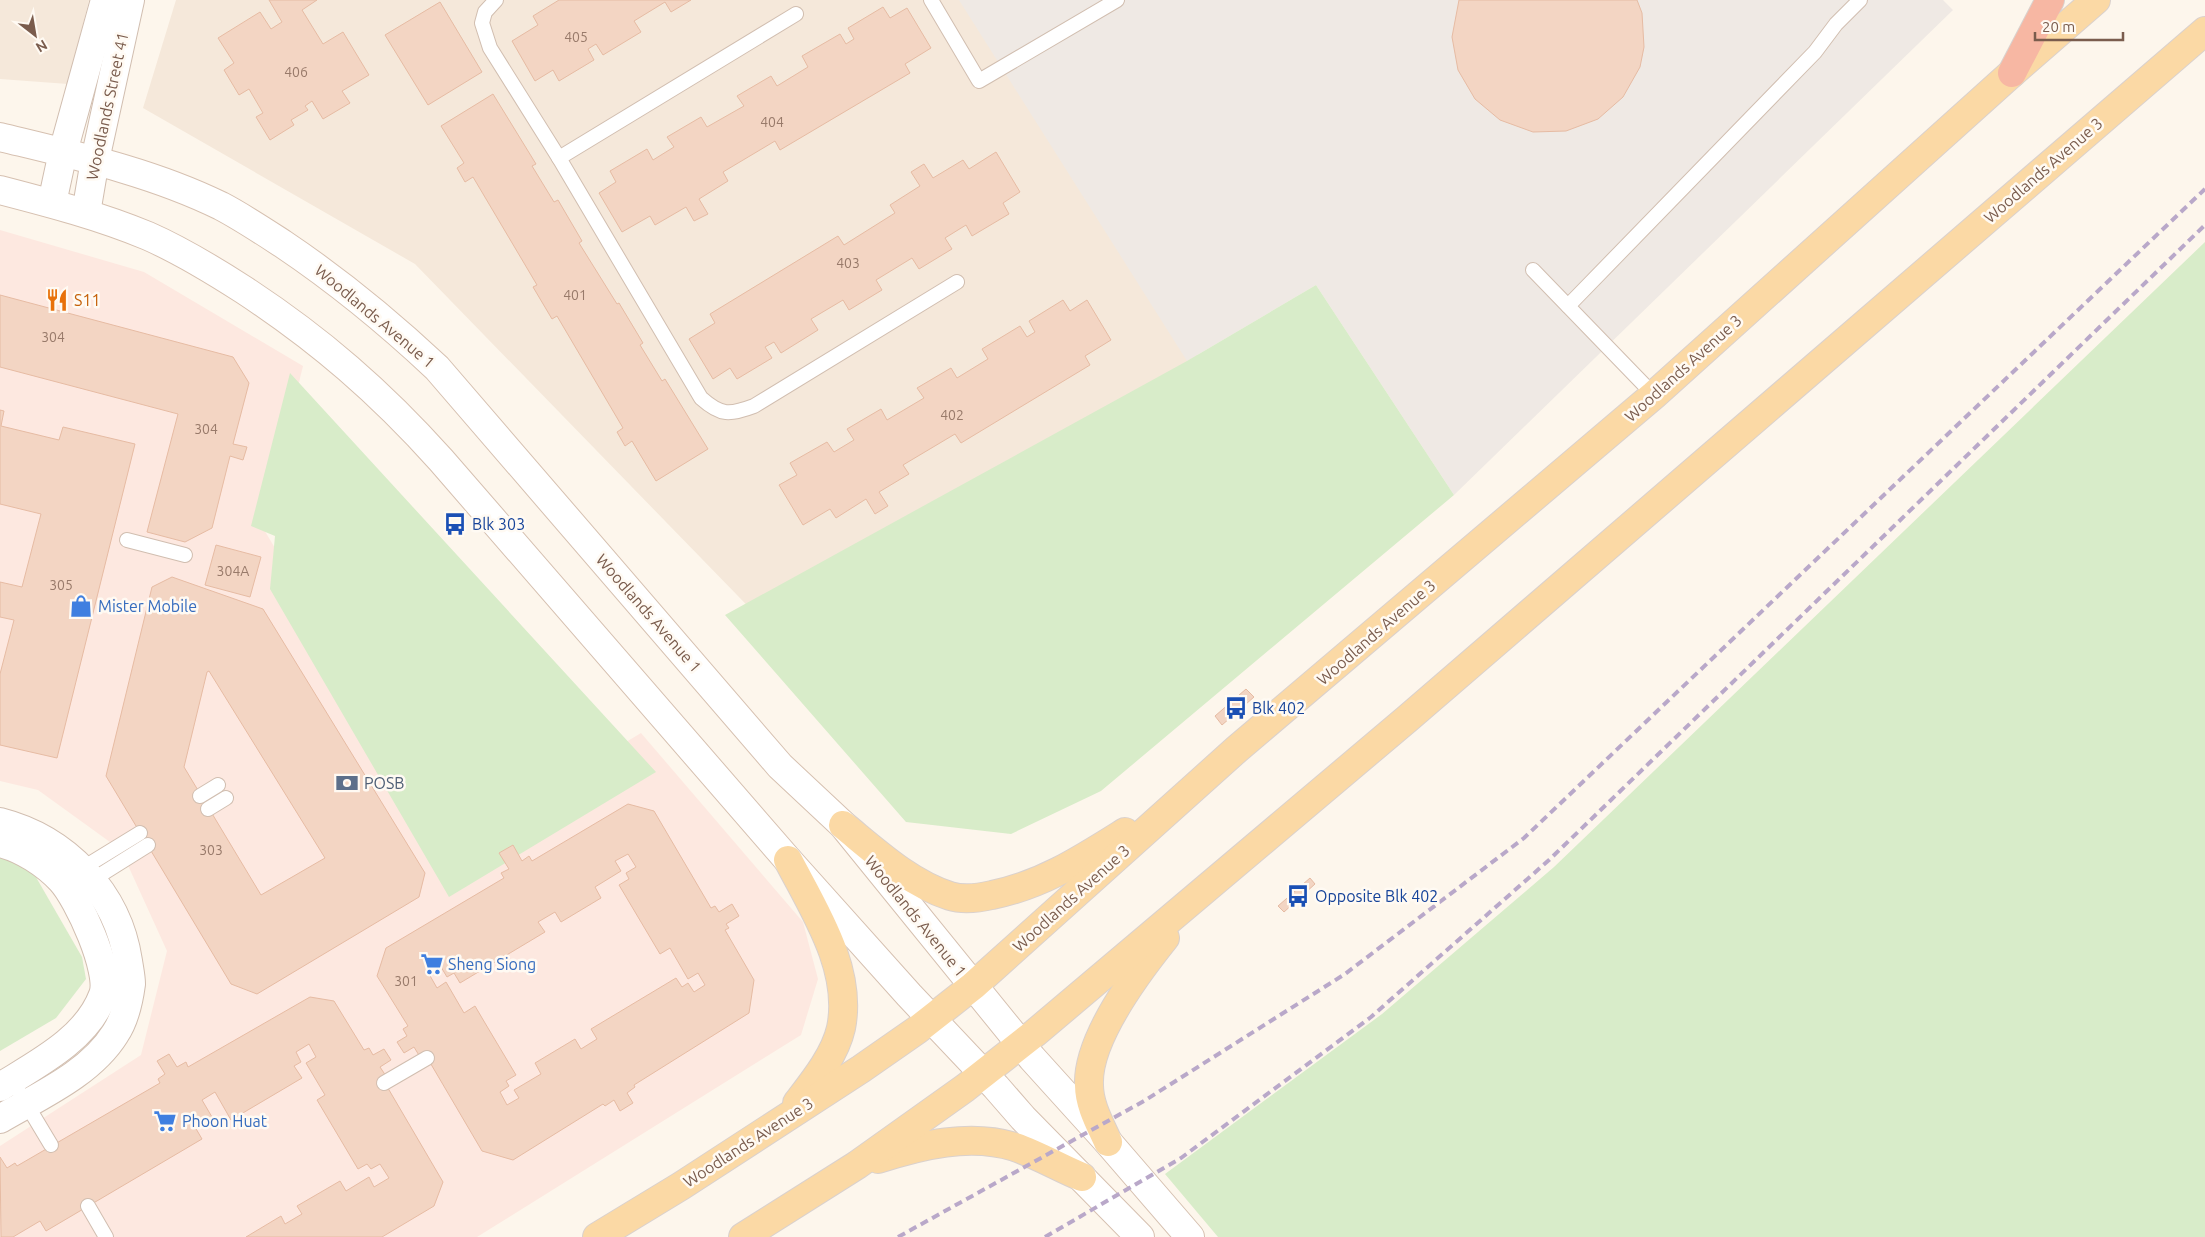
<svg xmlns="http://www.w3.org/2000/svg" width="2205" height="1237" viewBox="0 0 2205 1237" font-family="Ubuntu,sans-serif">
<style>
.residential{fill:#f5e8da}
.commercial{fill:#fde8e0}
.industrial{fill:#efe9e4}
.green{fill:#d8ecc9}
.building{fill:#f3d5c3;stroke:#e6bba3;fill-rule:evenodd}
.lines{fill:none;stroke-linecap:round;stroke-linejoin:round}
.service-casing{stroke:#d1beb0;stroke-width:16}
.minor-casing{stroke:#d1beb0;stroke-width:30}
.secondary-casing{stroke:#d6c0b0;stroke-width:30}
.primary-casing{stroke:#dad1cd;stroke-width:30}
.motorway-casing{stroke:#dad1cd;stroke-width:30}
.service{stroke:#fff;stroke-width:14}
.minor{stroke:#fff;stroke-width:28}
.secondary{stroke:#fff;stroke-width:28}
.primary{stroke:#fbd9a5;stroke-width:28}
.motorway{stroke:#f7b7a3;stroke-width:28}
.rail{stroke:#b9a8c9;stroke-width:4;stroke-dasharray:8 5;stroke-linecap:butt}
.labels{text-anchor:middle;stroke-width:5;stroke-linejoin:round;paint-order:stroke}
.number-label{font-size:14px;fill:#987a6a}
.street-label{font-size:16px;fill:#7a5c4d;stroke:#fffaf3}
.food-label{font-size:16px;fill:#c56008;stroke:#fffaf3;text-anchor:start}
.transit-label{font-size:16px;fill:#164399;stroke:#fffaf3;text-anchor:start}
.shop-label{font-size:16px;fill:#366cbe;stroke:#fffaf3;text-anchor:start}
.service-label{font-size:16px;fill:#4e5e75;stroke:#fffaf3;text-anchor:start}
</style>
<rect width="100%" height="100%" fill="#fdf6ec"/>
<!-- residential -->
<g class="residential">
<polygon points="0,0 89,0 68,84 0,79"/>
<polygon points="176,0 974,0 1207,371 773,632 415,264 143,108"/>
</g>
<!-- commercial -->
<polygon class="commercial" points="0,230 144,272 303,366 263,528 453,846 641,733 803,922 818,979 801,1035 477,1237 0,1237 0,1146 141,1055 167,951 121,850 38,790 0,781"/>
<!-- industrial -->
<polygon class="industrial" points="959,0 1943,0 1953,10 1454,495 1316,285 1187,361"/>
<!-- green -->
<g class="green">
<polygon points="2205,242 2205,1237 1218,1237 1165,1174 1382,1014 1554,867"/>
<polygon points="1316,285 1454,495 1101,791 1011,834 906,822 725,615 1187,361"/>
<polygon points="290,373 656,772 449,897 270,589 275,536 251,526"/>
<polygon points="0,857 29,865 82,957 86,979 56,1018 0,1051"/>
</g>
<!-- building -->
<g class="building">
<polygon points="269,0 317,0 302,10 323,44 343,32 369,75 342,91 350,103 323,119 312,101 305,106 308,110 291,120 294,125 270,140 256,117 263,113 249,89 239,95 224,70 234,63 218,38 260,12 271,29 282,22"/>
<polygon points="559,0 691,0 671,12 665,2 634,21 641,32 603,55 596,44 588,49 594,60 559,81 553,70 535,81 512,41 538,25 533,16"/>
<polygon points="1459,0 1637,0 1642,13 1644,47 1640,67 1623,97 1598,119 1566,131 1533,132 1500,120 1475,99 1458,70 1452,37"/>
<polygon points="440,2 482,72 428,105 385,35"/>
<polygon points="883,7 890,18 907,8 931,48 905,64 910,73 780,150 775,141 723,172 728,181 699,199 708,214 694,221 686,207 655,225 650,216 622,232 599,193 616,182 610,171 647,149 653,160 674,147 667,137 701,117 707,127 744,106 737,96 771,76 777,86 808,67 802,56 840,34 846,44 854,39 848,28"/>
<polygon points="493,94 536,164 532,166 554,202 558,200 582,241 579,243 617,304 619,303 643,343 640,345 662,381 665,379 708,449 656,481 632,441 625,446 617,432 623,428 557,316 552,319 533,287 537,285 473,177 465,182 457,168 464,163 441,126"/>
<polygon points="996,152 1020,192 1003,203 1009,214 972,236 966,225 945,238 952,249 919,269 912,258 876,280 882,290 849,310 843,300 811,319 818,330 781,353 774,342 765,347 772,358 737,379 730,368 713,379 689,339 715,323 710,314 838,236 844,245 895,213 890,205 920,186 911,172 924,164 933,178 963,160 969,169"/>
<polygon points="0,295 233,357 249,383 233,444 247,447 243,460 230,456 212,528 185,542 147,532 178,414 0,367"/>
<polygon points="1063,300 1070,311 1087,300 1111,340 1085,356 1090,365 961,443 955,434 903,465 909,474 879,492 888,506 875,514 866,499 836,518 830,509 803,525 779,485 797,475 790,463 827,442 834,452 854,440 847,429 881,409 887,420 924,398 917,388 951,368 957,378 988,359 982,349 1020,326 1027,337 1035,332 1029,321"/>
<polygon points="0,410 4,411 1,426 59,440 63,427 135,444 57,758 0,745 0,674 14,620 0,617 0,582 22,587 41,514 0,504"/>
<polygon points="216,545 261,557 250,597 205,585"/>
<path d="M 172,577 L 263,609 L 425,873 L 419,897 L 257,994 L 231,984 L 106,776 L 152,587 ZM 209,671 L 325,858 L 261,895 L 184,767 L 207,672 Z"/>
<polygon points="1246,689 1254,697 1222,725 1215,716"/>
<path d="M 628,804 L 654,811 L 711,908 L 715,906 L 719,912 L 732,904 L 739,916 L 726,924 L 729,928 L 725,930 L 754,980 L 749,1013 L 634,1085 L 635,1087 L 627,1093 L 633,1103 L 620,1111 L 614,1100 L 605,1106 L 603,1104 L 513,1160 L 482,1151 L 425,1054 L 420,1057 L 414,1047 L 404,1053 L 397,1042 L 407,1036 L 403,1029 L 408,1026 L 377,976 L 386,948 L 504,878 L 501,873 L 509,869 L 499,853 L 513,845 L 522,861 L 529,856 L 532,861 ZM 628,854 L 636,867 L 626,873 L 629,879 L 619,885 L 660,954 L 670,948 L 688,979 L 698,973 L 705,985 L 694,992 L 688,983 L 682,987 L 676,978 L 591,1029 L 597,1039 L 581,1049 L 575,1039 L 535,1063 L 541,1074 L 514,1090 L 519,1098 L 507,1105 L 500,1092 L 509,1086 L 506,1081 L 516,1075 L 485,1023 L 475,1006 L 464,1013 L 446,982 L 437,988 L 429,974 L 441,967 L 447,977 L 454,973 L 460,983 L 545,932 L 538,922 L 555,912 L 561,922 L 601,898 L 595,887 L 621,871 L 615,861 Z"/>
<polygon points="1310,878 1315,884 1284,912 1278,906"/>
<polygon points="310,997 334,1001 364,1050 369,1048 373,1055 384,1049 391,1060 380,1067 386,1076 382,1078 443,1182 434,1206 382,1237 246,1237 281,1216 285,1224 302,1214 297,1206 340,1181 346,1191 369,1177 374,1187 389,1178 380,1164 371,1169 367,1164 358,1169 317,1100 325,1095 306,1063 316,1057 309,1044 296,1052 301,1062 294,1066 302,1078 231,1120 215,1092 202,1100 212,1117 195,1127 202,1139 46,1231 40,1221 13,1237 1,1237 0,1157 7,1168 15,1163 17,1166 160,1083 158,1079 165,1074 157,1061 169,1054 177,1067 186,1062 188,1067"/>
</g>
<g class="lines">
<defs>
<g id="service">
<path d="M 496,0 L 485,12 L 482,23 L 490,48 L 559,158 L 701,398 C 721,416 730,415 754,406 L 957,282"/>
<polyline points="931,0 979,81 1117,0"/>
<polyline points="559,158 796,14"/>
<polyline points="1533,270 1654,395"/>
<polyline points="1568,306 1815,52 1836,24 1860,0"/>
<polyline points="127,540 185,555"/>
<polyline points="200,796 218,785"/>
<polyline points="208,809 226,798"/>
<polyline points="78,871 140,833"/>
<polyline points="89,882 148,845"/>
<polyline points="12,1080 51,1145"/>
<polyline points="384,1083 427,1058"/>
<polyline points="88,1206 106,1237"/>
</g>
<g id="minor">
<polyline points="52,203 63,152 105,0"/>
<polyline points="86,213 95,160 130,0"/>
<path d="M 0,822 C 66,839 118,893 128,961 C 129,968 131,977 131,984 C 129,999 124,1021 115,1034 C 90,1074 39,1096 0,1119"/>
<path d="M 0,843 C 22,848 46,864 61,880 C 78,898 112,972 103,995 C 87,1039 37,1064 0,1087"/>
</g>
<g id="secondary">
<path d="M 0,137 C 74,155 152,172 221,206 C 242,217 263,231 283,244 C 338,281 388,322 437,368 L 780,766 L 843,825 L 1032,1058 L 1108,1142 L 1190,1237"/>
<path d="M 0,190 C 50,203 100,216 148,236 C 182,251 213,270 244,290 C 320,340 380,392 441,460 L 788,860 L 909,995 L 996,1087 L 1023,1118 L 1140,1237"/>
</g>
<g id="primary">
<path d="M 843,825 C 875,851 909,883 950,896 C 963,900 979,898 992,895 C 1042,885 1082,859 1125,832"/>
<path d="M 788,860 C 814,910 853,969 841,1028 C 835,1055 814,1081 797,1103"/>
<path d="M 1108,1142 C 1100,1124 1089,1105 1089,1085 C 1087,1039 1137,973 1165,938"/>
<path d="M 878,1159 C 921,1145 970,1133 1015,1147 C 1038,1155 1060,1168 1082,1177"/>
<polyline points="597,1237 681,1186 861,1069 917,1030 973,986 1237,749 1654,395 2012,73 2096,0"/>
<polyline points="743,1237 857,1165 965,1088 1035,1033 1407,719 2205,31"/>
</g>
<polyline id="motorway" points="2012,73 2050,0"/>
</defs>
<!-- service casing -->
<use href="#service" class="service-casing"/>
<!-- minor casing -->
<use href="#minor" class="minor-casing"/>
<!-- secondary casing -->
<use href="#secondary" class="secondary-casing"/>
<!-- primary casing -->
<use href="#primary" class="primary-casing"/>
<!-- motorway casing -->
<use href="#motorway" class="motorway-casing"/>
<!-- service -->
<use href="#service" class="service"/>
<!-- minor -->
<use href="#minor" class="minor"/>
<!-- secondary -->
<use href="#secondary" class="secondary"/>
<!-- primary -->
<use href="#primary" class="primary"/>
<!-- motorway -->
<use href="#motorway" class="motorway"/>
<!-- rail -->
<g class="rail">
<polyline points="898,1237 1144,1101 1345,974 1524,838 2205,189"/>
<polyline points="1045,1237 1181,1158 1371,1017 1549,860 2205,225"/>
</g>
</g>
<!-- icons -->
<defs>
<symbol id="restaurant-bare" viewBox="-9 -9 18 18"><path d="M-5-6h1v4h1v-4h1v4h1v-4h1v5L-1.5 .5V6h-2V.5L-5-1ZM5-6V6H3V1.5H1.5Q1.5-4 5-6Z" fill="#e8710a" stroke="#fffaf3" stroke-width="2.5" paint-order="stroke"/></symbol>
<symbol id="bus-bare" viewBox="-9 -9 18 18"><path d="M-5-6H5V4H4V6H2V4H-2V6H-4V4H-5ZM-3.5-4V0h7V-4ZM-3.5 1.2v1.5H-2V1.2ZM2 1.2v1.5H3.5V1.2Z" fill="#1a4fb4" stroke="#fffaf3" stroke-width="2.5" paint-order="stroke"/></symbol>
<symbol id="shop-bare" viewBox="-9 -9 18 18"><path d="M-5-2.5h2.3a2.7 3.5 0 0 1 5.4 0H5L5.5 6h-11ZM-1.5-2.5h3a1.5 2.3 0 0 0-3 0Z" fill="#3f7fe0" stroke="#fffaf3" stroke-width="2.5" paint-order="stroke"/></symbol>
<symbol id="bank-bare" viewBox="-9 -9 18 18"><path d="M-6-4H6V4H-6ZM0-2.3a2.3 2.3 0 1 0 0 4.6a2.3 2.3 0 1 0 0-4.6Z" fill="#5c6f8a" stroke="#fffaf3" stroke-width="2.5" paint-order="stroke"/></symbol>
<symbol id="supermarket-bare" viewBox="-9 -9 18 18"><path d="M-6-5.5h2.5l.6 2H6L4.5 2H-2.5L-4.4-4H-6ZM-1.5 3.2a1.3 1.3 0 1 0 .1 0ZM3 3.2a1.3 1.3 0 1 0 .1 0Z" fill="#3f7fe0" stroke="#fffaf3" stroke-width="2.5" paint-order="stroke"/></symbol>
</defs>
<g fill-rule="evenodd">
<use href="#restaurant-bare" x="41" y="284" width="32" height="32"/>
<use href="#bus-bare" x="439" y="508" width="32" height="32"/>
<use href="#shop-bare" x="65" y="590" width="32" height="32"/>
<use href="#bus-bare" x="1220" y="692" width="32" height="32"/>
<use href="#bank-bare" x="331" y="767" width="32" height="32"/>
<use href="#bus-bare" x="1282" y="880" width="32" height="32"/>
<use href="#supermarket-bare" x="416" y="948" width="32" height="32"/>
<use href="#supermarket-bare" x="149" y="1105" width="32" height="32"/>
</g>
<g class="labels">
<!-- number labels -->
<g class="number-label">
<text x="576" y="42">405</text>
<text x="296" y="77">406</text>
<text x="772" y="127">404</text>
<text x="848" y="268">403</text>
<text x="575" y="300">401</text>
<text x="53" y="342">304</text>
<text x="952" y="420">402</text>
<text x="206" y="434">304</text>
<text x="233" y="576">304A</text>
<text x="61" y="590">305</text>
<text x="211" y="855">303</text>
<text x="406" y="986">301</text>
</g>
<!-- street labels -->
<g class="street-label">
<text transform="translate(107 106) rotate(-78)" y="6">Woodlands Street 41</text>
<text transform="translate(2043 170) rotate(-41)" y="6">Woodlands Avenue 3</text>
<text transform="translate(375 316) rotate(40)" y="6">Woodlands Avenue 1</text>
<text transform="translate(1683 368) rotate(-42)" y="6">Woodlands Avenue 3</text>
<text transform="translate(649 613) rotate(49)" y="6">Woodlands Avenue 1</text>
<text transform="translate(1376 632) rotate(-41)" y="6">Woodlands Avenue 3</text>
<text transform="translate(1071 898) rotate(-42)" y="6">Woodlands Avenue 3</text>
<text transform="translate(916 916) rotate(51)" y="6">Woodlands Avenue 1</text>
<text transform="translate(748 1142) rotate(-33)" y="6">Woodlands Avenue 3</text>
</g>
<!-- food labels -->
<g class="food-label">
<text x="74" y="306">S11</text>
</g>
<!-- transit labels -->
<g class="transit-label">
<text x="472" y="530">Blk 303</text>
<text x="1252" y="714">Blk 402</text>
<text x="1315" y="902">Opposite Blk 402</text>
</g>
<!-- shop labels -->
<g class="shop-label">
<text x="98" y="612">Mister Mobile</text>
<text x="448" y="970">Sheng Siong</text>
<text x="182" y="1127">Phoon Huat</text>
</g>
<!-- service labels -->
<g class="service-label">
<text x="364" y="789">POSB</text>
</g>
</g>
<!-- north arrow -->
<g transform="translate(35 35) rotate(149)" stroke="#fffaf3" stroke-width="4" paint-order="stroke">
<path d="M0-4L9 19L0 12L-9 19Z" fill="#7a5c4d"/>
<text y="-8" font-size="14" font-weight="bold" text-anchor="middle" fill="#7a5c4d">N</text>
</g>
<!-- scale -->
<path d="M2035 32v8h88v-8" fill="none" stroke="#7a5c4d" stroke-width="2.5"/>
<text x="2042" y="32" font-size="15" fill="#7a5c4d" stroke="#fffaf3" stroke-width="4" paint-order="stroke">20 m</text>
</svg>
